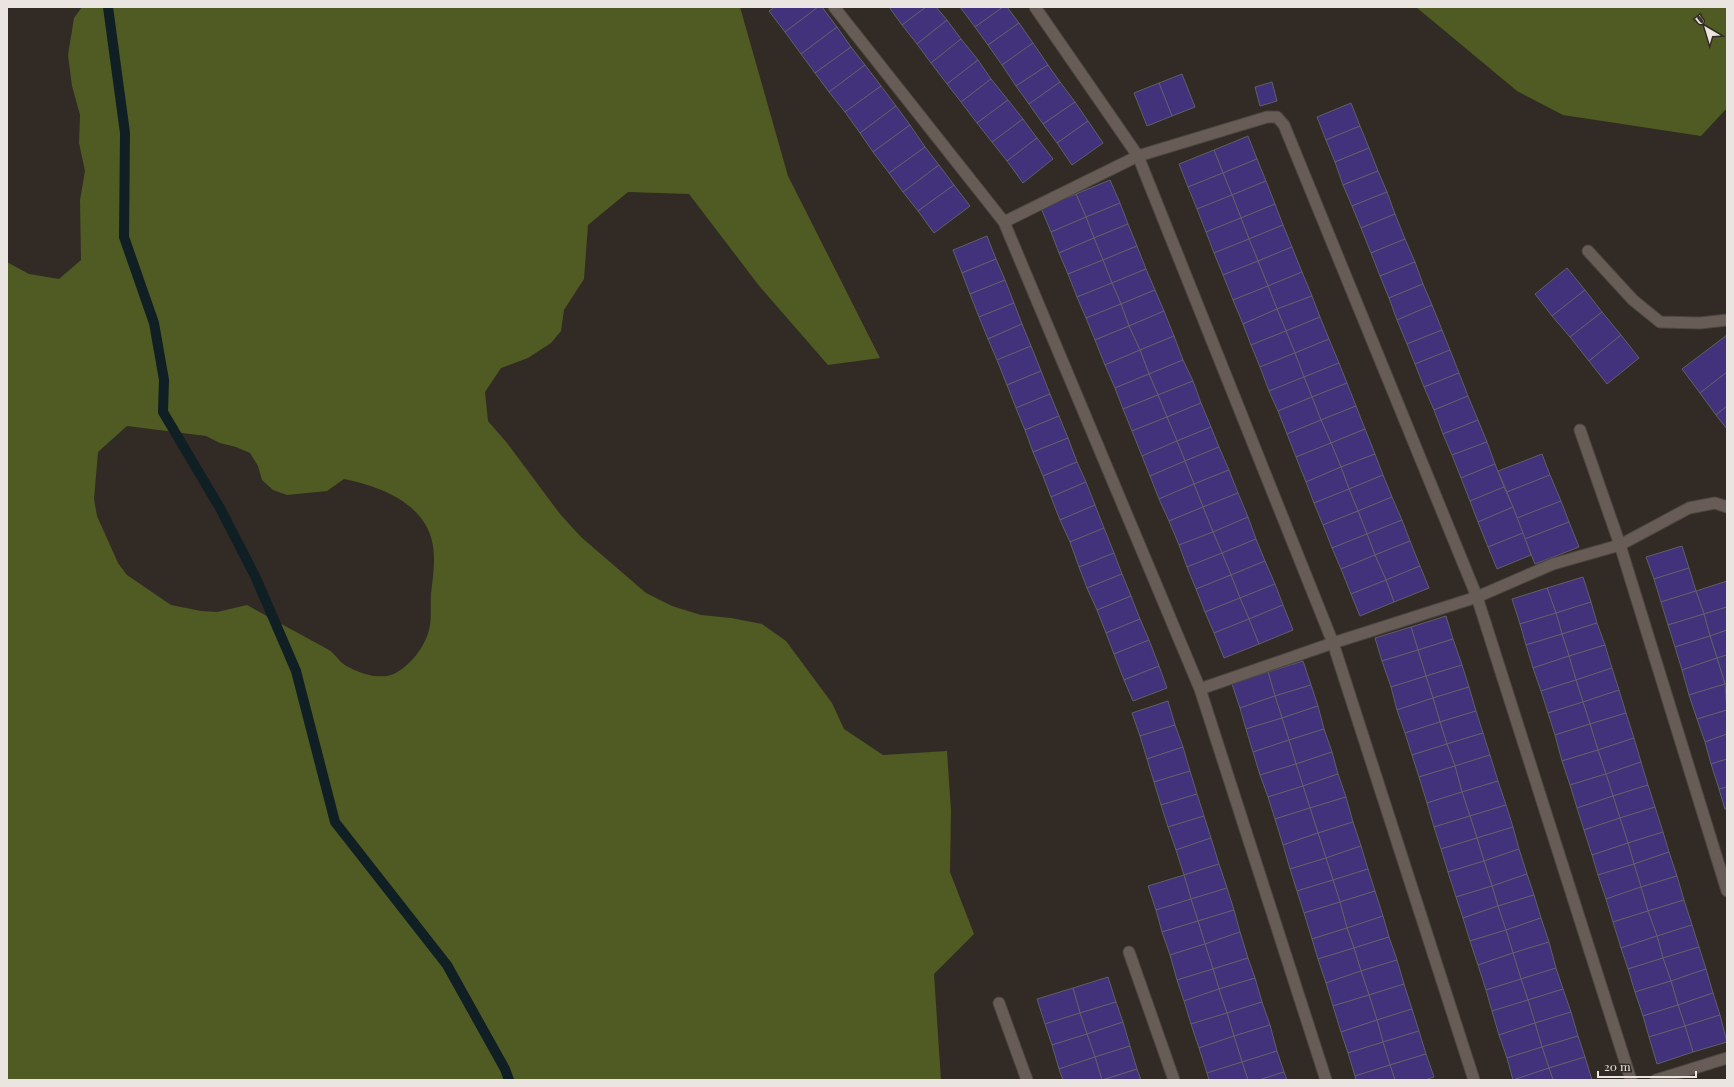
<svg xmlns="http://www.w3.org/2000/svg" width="1734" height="1087" viewBox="0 0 1734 1087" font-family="'Playfair Display',serif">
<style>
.green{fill:#4f5b22;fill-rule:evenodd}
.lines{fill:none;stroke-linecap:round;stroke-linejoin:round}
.stream{stroke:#0f1f24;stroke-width:10}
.building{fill:#42317b;stroke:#605f69}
.minor-casing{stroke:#4c4540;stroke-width:13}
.minor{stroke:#675d56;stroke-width:11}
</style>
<rect width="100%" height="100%" fill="#322a24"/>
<!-- green -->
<g class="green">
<path d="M 82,7 L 740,7 L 788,176 L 880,358 L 828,365 L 760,287 L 689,194 L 628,192 L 588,225 L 584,279 L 564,310 L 561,331 L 551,343 L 528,358 L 501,368 L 485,392 L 488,421 L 507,443 L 560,514 L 581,537 L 646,593 L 672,606 L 701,615 L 731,618 L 762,624 L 786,641 L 832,703 L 844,729 L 883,755 L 947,751 L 951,811 L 950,872 L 974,934 L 934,974 L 941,1080 L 7,1080 L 7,262 L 29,274 L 59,279 L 81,260 L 80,200 L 85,171 L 79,143 L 80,115 L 72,86 L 68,55 L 74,18 ZM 127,426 L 206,436 L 220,443 L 236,447 L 250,453 L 258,466 L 262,480 L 273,490 L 287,495 L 327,491 L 344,479 C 372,485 403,495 421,518 C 439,541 434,568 431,594 C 430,606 432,619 429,630 C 425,647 408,669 391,675 C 386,677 378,676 373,676 C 363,674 350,669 342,663 C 338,659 334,653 329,650 C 302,635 274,620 247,605 L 217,612 L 201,611 L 171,605 L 127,575 L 118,563 L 97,516 L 94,499 L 98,452 Z"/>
<polygon points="1416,7 1727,7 1727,108 1701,136 1563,115 1517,91"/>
</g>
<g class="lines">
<!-- stream -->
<polyline class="stream" points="108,7 125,133 124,237 154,323 164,380 163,412 220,508 256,578 296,671 335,822 447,965 505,1069 509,1080"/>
</g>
<!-- building -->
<g class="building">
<polygon points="775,7 818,7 785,32 769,11"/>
<polygon points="818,7 822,7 837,27 801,54 785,32"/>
<polygon points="889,7 926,7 902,25"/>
<polygon points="926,7 936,7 947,20 917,44 902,25"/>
<polygon points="960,7 1003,7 975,27"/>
<polygon points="1003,7 1007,7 1019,23 988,45 975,27"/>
<polygon points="947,20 961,39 931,63 917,44"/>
<polygon points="1019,23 1033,43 1002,65 988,45"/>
<polygon points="837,27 851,47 815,73 801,54"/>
<polygon points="961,39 978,60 947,84 931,63"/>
<polygon points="1033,43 1048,65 1016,86 1002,65"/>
<polygon points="851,47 865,65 829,92 815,73"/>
<polygon points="978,60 991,79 961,102 947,84"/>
<polygon points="865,65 881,86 845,112 829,92"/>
<polygon points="1048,65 1060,82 1029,104 1016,86"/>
<polygon points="1182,74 1195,107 1172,116 1159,83"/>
<polygon points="991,79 1008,100 977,123 961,102"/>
<polygon points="1060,82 1075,102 1043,124 1029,104"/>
<polygon points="1272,82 1277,101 1260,106 1255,87"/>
<polygon points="1159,83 1172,116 1147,126 1134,93"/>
<polygon points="881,86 896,106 860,133 845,112"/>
<polygon points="1008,100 1023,119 992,142 977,123"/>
<polygon points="1075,102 1088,121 1057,143 1043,124"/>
<polygon points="1351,103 1360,126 1326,140 1317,117"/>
<polygon points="896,106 910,125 873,152 860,133"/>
<polygon points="1023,119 1037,138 1007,161 992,142"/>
<polygon points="1088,121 1103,143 1072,165 1057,143"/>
<polygon points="910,125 925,147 889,173 873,152"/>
<polygon points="1360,126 1369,148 1335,162 1326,140"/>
<polygon points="1248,136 1257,159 1223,173 1214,150"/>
<polygon points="1037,138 1053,159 1023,183 1007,161"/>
<polygon points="925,147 939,165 903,192 889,173"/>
<polygon points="1369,148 1378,171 1343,185 1335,162"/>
<polygon points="1214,150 1223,173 1188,187 1179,164"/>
<polygon points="1257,159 1266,181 1232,195 1223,173"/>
<polygon points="939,165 954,185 918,211 903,192"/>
<polygon points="1378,171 1387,192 1352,206 1343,185"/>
<polygon points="1223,173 1232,195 1197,209 1188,187"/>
<polygon points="1110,180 1120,203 1086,217 1076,194"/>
<polygon points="1266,181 1275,204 1241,218 1232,195"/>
<polygon points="954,185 970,206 934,233 918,211"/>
<polygon points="1387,192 1395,214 1361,228 1352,206"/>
<polygon points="1076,194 1086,217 1051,232 1041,208"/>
<polygon points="1232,195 1241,218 1206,232 1197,209"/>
<polygon points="1120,203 1128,224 1094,238 1086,217"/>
<polygon points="1275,204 1283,225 1249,239 1241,218"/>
<polygon points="1395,214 1405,239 1371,253 1361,228"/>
<polygon points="1086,217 1094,238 1059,253 1051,232"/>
<polygon points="1241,218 1249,239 1214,253 1206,232"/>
<polygon points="1128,224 1137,246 1103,260 1094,238"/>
<polygon points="1283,225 1292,247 1258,261 1249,239"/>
<polygon points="987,236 996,259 962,273 953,250"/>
<polygon points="1094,238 1103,260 1068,274 1059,253"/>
<polygon points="1249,239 1258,261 1223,275 1214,253"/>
<polygon points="1405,239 1415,262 1380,276 1371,253"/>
<polygon points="1137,246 1146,269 1112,283 1103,260"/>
<polygon points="1292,247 1302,272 1268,286 1258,261"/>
<polygon points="996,259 1005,280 970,294 962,273"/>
<polygon points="1103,260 1112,283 1077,297 1068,274"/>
<polygon points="1258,261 1268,286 1233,300 1223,275"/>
<polygon points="1415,262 1423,284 1389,298 1380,276"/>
<polygon points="1567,268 1585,290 1552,316 1535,294"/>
<polygon points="1146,269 1155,290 1121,304 1112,283"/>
<polygon points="1302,272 1312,296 1277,309 1268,286"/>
<polygon points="1005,280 1014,303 979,317 970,294"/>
<polygon points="1112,283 1121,304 1086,318 1077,297"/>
<polygon points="1423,284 1432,305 1397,320 1389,298"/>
<polygon points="1268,286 1277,309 1243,324 1233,300"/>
<polygon points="1155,290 1164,311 1129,326 1121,304"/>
<polygon points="1585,290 1602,312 1570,337 1552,316"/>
<polygon points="1312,296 1320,317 1286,331 1277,309"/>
<polygon points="1014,303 1022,324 988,339 979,317"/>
<polygon points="1121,304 1129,326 1095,340 1086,318"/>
<polygon points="1432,305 1442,330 1407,344 1397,320"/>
<polygon points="1277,309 1286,331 1251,345 1243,324"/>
<polygon points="1164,311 1174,336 1140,350 1129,326"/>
<polygon points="1602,312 1621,335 1589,361 1570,337"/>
<polygon points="1320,317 1329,339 1295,353 1286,331"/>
<polygon points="1022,324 1031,346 997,360 988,339"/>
<polygon points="1129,326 1140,350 1105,365 1095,340"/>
<polygon points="1442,330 1450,350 1415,364 1407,344"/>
<polygon points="1286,331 1295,353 1260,367 1251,345"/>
<polygon points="1621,335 1639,358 1607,384 1589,361"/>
<polygon points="1727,335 1727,372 1700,393 1682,369"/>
<polygon points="1174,336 1183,360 1149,374 1140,350"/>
<polygon points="1329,339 1339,363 1304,377 1295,353"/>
<polygon points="1031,346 1041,371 1007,385 997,360"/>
<polygon points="1140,350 1149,374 1115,388 1105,365"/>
<polygon points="1450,350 1459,373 1424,387 1415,364"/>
<polygon points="1295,353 1304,377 1269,391 1260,367"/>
<polygon points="1183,360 1193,381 1158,395 1149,374"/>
<polygon points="1339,363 1347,383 1312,397 1304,377"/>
<polygon points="1041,371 1050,394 1016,408 1007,385"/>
<polygon points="1727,372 1727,406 1716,415 1700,393"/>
<polygon points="1459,373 1468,396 1434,410 1424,387"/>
<polygon points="1149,374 1158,395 1123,409 1115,388"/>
<polygon points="1304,377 1312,397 1278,411 1269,391"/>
<polygon points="1193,381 1201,403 1167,417 1158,395"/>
<polygon points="1347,383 1356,406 1321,420 1312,397"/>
<polygon points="1050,394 1059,416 1025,430 1016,408"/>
<polygon points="1158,395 1167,417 1132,431 1123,409"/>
<polygon points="1468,396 1478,420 1443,434 1434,410"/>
<polygon points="1312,397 1321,420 1287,434 1278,411"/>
<polygon points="1201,403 1211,427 1177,441 1167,417"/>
<polygon points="1356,406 1365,429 1331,443 1321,420"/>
<polygon points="1727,406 1727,429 1716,415"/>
<polygon points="1059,416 1068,438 1033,452 1025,430"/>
<polygon points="1167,417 1177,441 1142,456 1132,431"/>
<polygon points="1321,420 1331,443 1296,457 1287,434"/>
<polygon points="1478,420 1487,442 1452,455 1443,434"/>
<polygon points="1211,427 1219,447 1185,461 1177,441"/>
<polygon points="1365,429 1375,454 1341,467 1331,443"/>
<polygon points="1068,438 1077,462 1043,476 1033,452"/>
<polygon points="1177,441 1185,461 1150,476 1142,456"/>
<polygon points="1487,442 1495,464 1461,478 1452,455"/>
<polygon points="1331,443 1341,467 1306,482 1296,457"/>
<polygon points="1219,447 1229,470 1194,484 1185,461"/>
<polygon points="1375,454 1383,475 1349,489 1341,467"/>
<polygon points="1542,454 1550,475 1507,492 1498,471"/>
<polygon points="1185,461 1194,484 1159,499 1150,476"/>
<polygon points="1077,462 1086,482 1051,497 1043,476"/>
<polygon points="1495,464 1504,487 1470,501 1461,478"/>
<polygon points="1341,467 1349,489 1314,503 1306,482"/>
<polygon points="1229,470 1238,493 1203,507 1194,484"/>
<polygon points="1383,475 1392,497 1358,511 1349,489"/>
<polygon points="1550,475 1561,501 1517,518 1507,492"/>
<polygon points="1086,482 1095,505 1060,520 1051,497"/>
<polygon points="1194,484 1203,507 1169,521 1159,499"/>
<polygon points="1504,487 1513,507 1478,522 1470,501"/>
<polygon points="1349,489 1358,511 1323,525 1314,503"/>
<polygon points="1238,493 1248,517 1213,532 1203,507"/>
<polygon points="1392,497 1402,520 1367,534 1358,511"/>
<polygon points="1561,501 1569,522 1525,539 1517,518"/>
<polygon points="1095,505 1104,528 1070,542 1060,520"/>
<polygon points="1203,507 1213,532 1179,545 1169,521"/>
<polygon points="1513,507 1523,533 1488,547 1478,522"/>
<polygon points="1358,511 1367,534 1332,548 1323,525"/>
<polygon points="1248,517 1256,539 1222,553 1213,532"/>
<polygon points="1402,520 1410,541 1375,555 1367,534"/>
<polygon points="1569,522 1579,547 1535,564 1525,539"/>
<polygon points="1104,528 1114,553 1079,567 1070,542"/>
<polygon points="1213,532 1222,553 1187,567 1179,545"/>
<polygon points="1523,533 1531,555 1497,569 1488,547"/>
<polygon points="1367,534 1375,555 1341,569 1332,548"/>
<polygon points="1256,539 1265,561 1231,575 1222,553"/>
<polygon points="1410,541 1420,566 1386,580 1375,555"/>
<polygon points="1682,546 1689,568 1654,579 1646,557"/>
<polygon points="1114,553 1122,574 1087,588 1079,567"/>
<polygon points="1222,553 1231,575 1196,589 1187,567"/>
<polygon points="1375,555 1386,580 1351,594 1341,569"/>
<polygon points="1265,561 1275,584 1240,598 1231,575"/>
<polygon points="1420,566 1429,588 1394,602 1386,580"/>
<polygon points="1689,568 1696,591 1661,602 1654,579"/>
<polygon points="1122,574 1131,596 1097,610 1087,588"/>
<polygon points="1231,575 1240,598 1205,612 1196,589"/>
<polygon points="1583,577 1591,602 1556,613 1547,588"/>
<polygon points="1386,580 1394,602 1360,616 1351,594"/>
<polygon points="1727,581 1727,607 1704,614 1696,591"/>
<polygon points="1275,584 1283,605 1249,619 1240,598"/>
<polygon points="1547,588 1556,613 1520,624 1512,599"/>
<polygon points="1696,591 1704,614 1668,625 1661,602"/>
<polygon points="1131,596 1140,619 1106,633 1097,610"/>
<polygon points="1240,598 1249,619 1214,633 1205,612"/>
<polygon points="1591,602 1597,623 1562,634 1556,613"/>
<polygon points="1283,605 1293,630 1259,644 1249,619"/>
<polygon points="1727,607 1727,630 1710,636 1704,614"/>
<polygon points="1556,613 1562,634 1526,645 1520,624"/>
<polygon points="1704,614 1710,636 1675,647 1668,625"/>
<polygon points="1446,616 1453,639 1418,650 1411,627"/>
<polygon points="1140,619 1149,640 1114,654 1106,633"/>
<polygon points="1249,619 1259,644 1224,658 1214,633"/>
<polygon points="1597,623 1605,645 1569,656 1562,634"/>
<polygon points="1411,627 1418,650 1382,661 1375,638"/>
<polygon points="1727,630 1727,655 1717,658 1710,636"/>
<polygon points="1562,634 1569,656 1533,668 1526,645"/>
<polygon points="1710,636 1717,658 1682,670 1675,647"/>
<polygon points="1453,639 1462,665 1426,676 1418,650"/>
<polygon points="1149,640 1159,666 1124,680 1114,654"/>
<polygon points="1605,645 1612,668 1576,680 1569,656"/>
<polygon points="1418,650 1426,676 1391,687 1382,661"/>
<polygon points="1727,655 1727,684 1725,684 1717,658"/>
<polygon points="1569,656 1576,680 1541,691 1533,668"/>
<polygon points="1717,658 1725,684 1689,695 1682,670"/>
<polygon points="1303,661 1311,685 1275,696 1268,672"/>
<polygon points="1462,665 1469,687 1433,698 1426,676"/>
<polygon points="1159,666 1167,688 1133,701 1124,680"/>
<polygon points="1612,668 1619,690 1583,702 1576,680"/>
<polygon points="1268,672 1275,696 1240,708 1232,684"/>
<polygon points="1426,676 1433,698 1397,710 1391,687"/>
<polygon points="1576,680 1583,702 1548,713 1541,691"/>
<polygon points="1725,684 1727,710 1697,719 1689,695"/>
<polygon points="1311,685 1318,706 1282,718 1275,696"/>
<polygon points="1469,687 1476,711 1440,722 1433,698"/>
<polygon points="1619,690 1626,713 1590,724 1583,702"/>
<polygon points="1275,696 1282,718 1246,729 1240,708"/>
<polygon points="1433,698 1440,722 1405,733 1397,710"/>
<polygon points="1168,701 1175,725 1140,736 1132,713"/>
<polygon points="1583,702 1590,724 1555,735 1548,713"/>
<polygon points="1318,706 1324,729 1289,740 1282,718"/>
<polygon points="1727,710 1727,734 1705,742 1697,719"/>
<polygon points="1476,711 1483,733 1447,744 1440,722"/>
<polygon points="1626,713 1634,738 1598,750 1590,724"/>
<polygon points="1282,718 1289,740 1253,752 1246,729"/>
<polygon points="1440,722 1447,744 1412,755 1405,733"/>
<polygon points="1590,724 1598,750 1562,761 1555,735"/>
<polygon points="1175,725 1183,747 1147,759 1140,736"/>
<polygon points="1324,729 1332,752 1296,764 1289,740"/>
<polygon points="1483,733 1490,755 1455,766 1447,744"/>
<polygon points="1727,734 1727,759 1711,764 1705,742"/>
<polygon points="1634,738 1641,762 1606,774 1598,750"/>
<polygon points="1289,740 1296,764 1260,775 1253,752"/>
<polygon points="1447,744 1455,766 1419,777 1412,755"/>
<polygon points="1183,747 1190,771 1154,782 1147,759"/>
<polygon points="1598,750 1606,774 1570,785 1562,761"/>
<polygon points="1332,752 1338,774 1303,786 1296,764"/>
<polygon points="1490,755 1498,781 1462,792 1455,766"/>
<polygon points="1727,759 1727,787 1719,789 1711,764"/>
<polygon points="1641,762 1648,785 1613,796 1606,774"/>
<polygon points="1296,764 1303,786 1268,797 1260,775"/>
<polygon points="1455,766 1462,792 1427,803 1419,777"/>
<polygon points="1190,771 1197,794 1161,805 1154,782"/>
<polygon points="1338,774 1346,797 1310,808 1303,786"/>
<polygon points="1606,774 1613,796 1577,808 1570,785"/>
<polygon points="1498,781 1506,805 1470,816 1462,792"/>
<polygon points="1648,785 1655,807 1620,818 1613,796"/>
<polygon points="1303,786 1310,808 1275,819 1268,797"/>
<polygon points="1727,787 1727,809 1725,809 1719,789"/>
<polygon points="1462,792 1470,816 1434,827 1427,803"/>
<polygon points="1197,794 1204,816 1168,827 1161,805"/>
<polygon points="1613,796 1620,818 1584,830 1577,808"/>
<polygon points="1346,797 1353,822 1318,833 1310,808"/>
<polygon points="1506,805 1513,827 1477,838 1470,816"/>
<polygon points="1655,807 1663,832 1628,843 1620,818"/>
<polygon points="1310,808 1318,833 1283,845 1275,819"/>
<polygon points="1204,816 1211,838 1176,850 1168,827"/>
<polygon points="1470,816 1477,838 1441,849 1434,827"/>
<polygon points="1620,818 1628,843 1592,855 1584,830"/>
<polygon points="1353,822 1361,846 1326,858 1318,833"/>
<polygon points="1513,827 1519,849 1484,861 1477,838"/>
<polygon points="1663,832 1669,852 1634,864 1628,843"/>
<polygon points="1318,833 1326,858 1290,869 1283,845"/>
<polygon points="1211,838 1219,864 1184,875 1176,850"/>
<polygon points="1477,838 1484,861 1448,872 1441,849"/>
<polygon points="1628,843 1634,864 1598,875 1592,855"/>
<polygon points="1361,846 1368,869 1333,880 1326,858"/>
<polygon points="1519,849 1527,874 1492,886 1484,861"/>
<polygon points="1669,852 1677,876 1641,887 1634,864"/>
<polygon points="1326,858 1333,880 1297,891 1290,869"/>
<polygon points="1484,861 1492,886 1456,897 1448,872"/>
<polygon points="1219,864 1227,888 1191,899 1184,875"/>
<polygon points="1634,864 1641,887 1606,899 1598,875"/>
<polygon points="1368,869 1375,891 1340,902 1333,880"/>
<polygon points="1527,874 1534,895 1498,906 1492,886"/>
<polygon points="1184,875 1191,899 1156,910 1148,886"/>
<polygon points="1677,876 1684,900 1648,911 1641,887"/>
<polygon points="1333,880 1340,902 1304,913 1297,891"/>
<polygon points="1492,886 1498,906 1463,918 1456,897"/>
<polygon points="1641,887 1648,911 1613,922 1606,899"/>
<polygon points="1227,888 1234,910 1198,921 1191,899"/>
<polygon points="1375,891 1383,916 1347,928 1340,902"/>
<polygon points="1534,895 1541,918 1506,930 1498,906"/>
<polygon points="1191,899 1198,921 1162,932 1156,910"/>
<polygon points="1684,900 1692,925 1657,936 1648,911"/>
<polygon points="1340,902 1347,928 1312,939 1304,913"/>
<polygon points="1498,906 1506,930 1470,941 1463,918"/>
<polygon points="1234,910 1240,932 1205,944 1198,921"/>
<polygon points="1648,911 1657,936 1621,948 1613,922"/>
<polygon points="1383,916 1389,937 1354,948 1347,928"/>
<polygon points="1541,918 1549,942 1513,953 1506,930"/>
<polygon points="1198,921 1205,944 1170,955 1162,932"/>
<polygon points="1692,925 1699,947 1663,958 1657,936"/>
<polygon points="1347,928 1354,948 1318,959 1312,939"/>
<polygon points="1506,930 1513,953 1478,965 1470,941"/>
<polygon points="1240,932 1248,958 1213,969 1205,944"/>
<polygon points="1657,936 1663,958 1628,969 1621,948"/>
<polygon points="1389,937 1397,960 1361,971 1354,948"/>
<polygon points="1549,942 1556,968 1521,979 1513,953"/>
<polygon points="1205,944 1213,969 1177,980 1170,955"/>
<polygon points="1699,947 1706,969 1671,981 1663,958"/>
<polygon points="1354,948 1361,971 1326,983 1318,959"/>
<polygon points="1513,953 1521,979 1486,990 1478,965"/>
<polygon points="1248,958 1255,978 1219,989 1213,969"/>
<polygon points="1663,958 1671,981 1635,992 1628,969"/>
<polygon points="1397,960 1404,984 1369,995 1361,971"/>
<polygon points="1556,968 1563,989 1528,1000 1521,979"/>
<polygon points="1213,969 1219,989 1184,1001 1177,980"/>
<polygon points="1706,969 1713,993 1678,1005 1671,981"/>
<polygon points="1361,971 1369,995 1333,1006 1326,983"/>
<polygon points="1108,977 1116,1002 1080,1013 1073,988"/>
<polygon points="1255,978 1262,1002 1227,1013 1219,989"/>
<polygon points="1521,979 1528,1000 1492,1011 1486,990"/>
<polygon points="1671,981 1678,1005 1643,1016 1635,992"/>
<polygon points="1404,984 1412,1009 1377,1020 1369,995"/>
<polygon points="1073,988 1080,1013 1045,1024 1037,999"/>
<polygon points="1219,989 1227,1013 1191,1024 1184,1001"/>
<polygon points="1563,989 1571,1012 1535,1023 1528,1000"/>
<polygon points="1713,993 1720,1015 1685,1026 1678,1005"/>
<polygon points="1369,995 1377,1020 1341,1032 1333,1006"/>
<polygon points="1528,1000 1535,1023 1499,1035 1492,1011"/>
<polygon points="1116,1002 1123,1022 1087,1034 1080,1013"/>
<polygon points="1262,1002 1270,1025 1234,1036 1227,1013"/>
<polygon points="1678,1005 1685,1026 1649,1037 1643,1016"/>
<polygon points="1412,1009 1419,1031 1383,1042 1377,1020"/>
<polygon points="1571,1012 1578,1036 1542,1047 1535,1023"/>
<polygon points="1080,1013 1087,1034 1052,1045 1045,1024"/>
<polygon points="1227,1013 1234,1036 1199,1048 1191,1024"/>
<polygon points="1720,1015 1727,1042 1693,1052 1685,1026"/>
<polygon points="1377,1020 1383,1042 1348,1053 1341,1032"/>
<polygon points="1123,1022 1130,1046 1095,1057 1087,1034"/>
<polygon points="1535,1023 1542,1047 1507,1058 1499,1035"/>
<polygon points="1270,1025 1277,1051 1242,1062 1234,1036"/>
<polygon points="1685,1026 1693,1052 1657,1064 1649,1037"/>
<polygon points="1419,1031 1426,1054 1390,1065 1383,1042"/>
<polygon points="1087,1034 1095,1057 1059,1069 1052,1045"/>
<polygon points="1234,1036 1242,1062 1207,1073 1199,1048"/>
<polygon points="1578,1036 1585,1057 1549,1068 1542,1047"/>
<polygon points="1383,1042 1390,1065 1355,1076 1348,1053"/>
<polygon points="1130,1046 1137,1069 1102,1080 1095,1057"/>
<polygon points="1542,1047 1549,1068 1513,1080 1507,1058"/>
<polygon points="1277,1051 1284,1072 1259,1080 1248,1080 1242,1062"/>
<polygon points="1426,1054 1434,1077 1425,1080 1395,1080 1390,1065"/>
<polygon points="1095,1057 1102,1080 1063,1080 1059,1069"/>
<polygon points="1585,1057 1592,1080 1553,1080 1549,1068"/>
<polygon points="1242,1062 1248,1080 1209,1080 1207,1073"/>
<polygon points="1390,1065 1395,1080 1356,1080 1355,1076"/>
<polygon points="1549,1068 1553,1080 1513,1080"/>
<polygon points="1137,1069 1141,1080 1103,1080"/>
<polygon points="1284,1072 1287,1080 1259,1080"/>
</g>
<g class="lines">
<defs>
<g id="minor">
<polyline points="834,7 1004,222 1138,156 1267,117 1277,117 1284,125 1477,597 1631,1080"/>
<polyline points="1035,7 1138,156 1333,643 1474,1080"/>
<polyline points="1004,222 1200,689 1326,1080"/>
<polyline points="1588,251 1633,300 1660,322 1700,323 1727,320"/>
<polyline points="1580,430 1620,545 1689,508 1715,503 1727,507"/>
<polyline points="1200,689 1333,643 1477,597 1553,564 1620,545 1727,891"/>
<polyline points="1129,952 1174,1080"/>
<polyline points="999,1003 1027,1080"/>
<polyline points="1656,1080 1727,1058"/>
</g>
</defs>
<!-- minor casing -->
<use href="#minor" class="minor-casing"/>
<!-- minor -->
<use href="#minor" class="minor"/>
</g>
<!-- border -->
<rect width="1734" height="1087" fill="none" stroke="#eae5e1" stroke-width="16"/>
<!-- north arrow -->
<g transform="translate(1706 28) rotate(322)" stroke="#322a24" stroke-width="3" paint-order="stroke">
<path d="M0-3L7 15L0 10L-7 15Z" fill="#eae5e1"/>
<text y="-6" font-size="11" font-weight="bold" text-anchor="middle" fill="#eae5e1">U</text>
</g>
<!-- scale -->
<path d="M1598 1071v6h98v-6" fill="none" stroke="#eae5e1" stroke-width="2"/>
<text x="1604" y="1071" font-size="12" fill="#eae5e1" stroke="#322a24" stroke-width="3" paint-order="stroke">20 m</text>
</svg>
